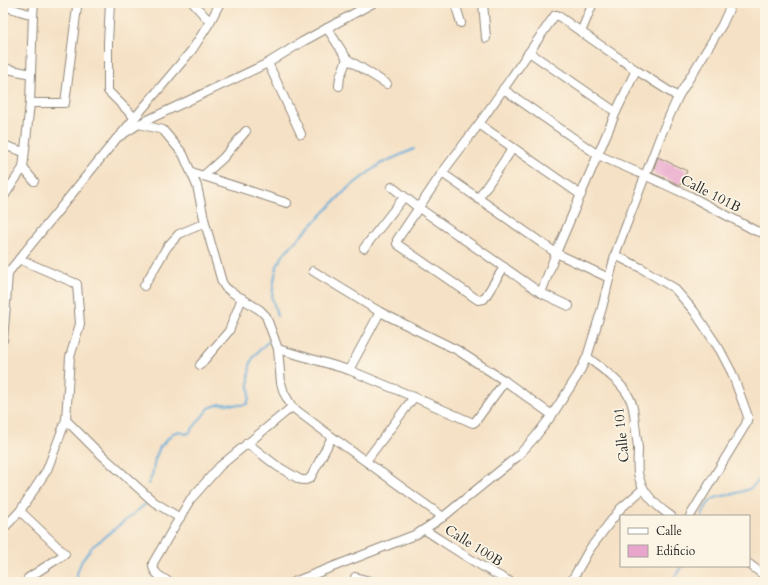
<svg xmlns="http://www.w3.org/2000/svg" width="768" height="585" viewBox="0 0 768 585" font-family="Cardo,serif">
<style>
.lines{fill:none;stroke-linecap:round;stroke-linejoin:round}
.stream{stroke:#62aad9;stroke-width:2}
.building{fill:#e9a6cd}
.street-casing{stroke:#908678;stroke-width:10}
.street{stroke:#fff;stroke-width:8}
.labels{text-anchor:middle;stroke-width:3.5;stroke-linejoin:round;paint-order:stroke}
.street-label{font-size:14px;fill:#2b2b2b;stroke:#fcf5e5}
</style>
<rect width="100%" height="100%" fill="#fcf5e5"/>
<filter id="ink" filterUnits="userSpaceOnUse"><feTurbulence type="fractalNoise" baseFrequency=".025" numOctaves="2"/><feDisplacementMap in="SourceGraphic" scale="8" xChannelSelector="R" yChannelSelector="G"/><feConvolveMatrix kernelMatrix="1 2 1 2 8 2 1 2 1" color-interpolation-filters="sRGB"/></filter>
<filter id="wash" filterUnits="userSpaceOnUse"><feTurbulence type="fractalNoise" baseFrequency=".012" numOctaves="4" result="noise"/><feDisplacementMap in="SourceGraphic" scale="16" xChannelSelector="R" yChannelSelector="G"/><feGaussianBlur stdDeviation="0.9" result="paint"/><feColorMatrix in="noise" values="0 0 0 0 0 0 0 0 0 0 0 0 0 0 0 0 0 1.4 0 .05"/><feComposite in="paint" operator="in"/></filter>
<g filter="url(#wash)">
<rect width="100%" height="100%" fill="#f5e1c5"/>
<g class="lines">
<!-- stream -->
<g class="stream">
<polyline points="277,316 272,297 274,280 277,266 285,252 347,189 380,164 414,149"/>
<path d="M 148,484 L 152,476 L 155,459 L 160,447 L 173,433 L 180,431 L 185,434 L 189,433 L 209,408 L 220,404 L 240,405 L 247,404 C 250,398 250,393 249,386 C 248,360 251,357 270,340"/>
<path d="M 702,516 C 711,491 720,499 740,492 C 743,491 747,490 749,489 C 755,485 760,479 765,474"/>
<polyline points="78,582 77,573 82,560 92,547 147,503"/>
<polyline points="671,582 682,566"/>
</g>
</g>
<g id="blocks">
<!-- building -->
<polygon class="building" points="658,157 687,171 680,185 652,173"/>
</g>
</g>
<g filter="url(#ink)">
<use href="#blocks" fill-opacity="0" stroke="#908678" stroke-width="1"/>
<g class="lines">
<defs>
<g id="street">
<polyline points="110,3 108,43 108,91 134,117"/>
<polyline points="455,3 461,23"/>
<polyline points="483,3 486,38"/>
<polyline points="3,6 33,15"/>
<polyline points="210,22 220,3"/>
<polyline points="327,28 347,59 387,84"/>
<polyline points="581,32 593,3"/>
<polyline points="529,52 616,112"/>
<polyline points="268,63 301,134"/>
<polyline points="3,68 31,74"/>
<polyline points="339,86 340,77 347,59"/>
<polyline points="503,89 598,155 653,179 690,196 756,231 765,233"/>
<polyline points="30,103 65,103 77,7 76,3"/>
<polyline points="139,124 163,130 183,154 197,186 205,223 222,282 225,287 230,291 260,310 266,316 278,349 281,383 284,393 292,407 332,437 443,517"/>
<polyline points="479,124 581,195"/>
<polyline points="122,133 192,50 210,22 193,3"/>
<polyline points="3,145 24,152"/>
<polyline points="191,172 287,203"/>
<polyline points="442,173 556,253 609,278"/>
<polyline points="203,176 223,158 246,131"/>
<polyline points="34,181 23,168 30,103 33,15 34,3"/>
<polyline points="3,184 10,187 3,198"/>
<polyline points="10,187 23,168"/>
<polyline points="392,187 419,208 541,293 569,306"/>
<polyline points="478,199 513,148"/>
<polyline points="364,248 404,197"/>
<polyline points="615,255 641,268 674,288 694,311 720,350 732,373 746,411 748,417 746,424 690,516"/>
<polyline points="504,267 484,299 478,300 397,244 397,240 442,173 479,124 555,15 557,15 636,70 678,97"/>
<polyline points="313,271 380,312 457,350 505,381 552,415"/>
<polyline points="3,279 117,138 139,124 268,63 302,42 373,3"/>
<polyline points="144,286 167,247 179,234 205,223"/>
<polyline points="541,293 556,253 616,112 636,70"/>
<polyline points="3,340 6,304 8,273"/>
<polyline points="278,349 349,370 414,397 473,423 475,422 505,381"/>
<path d="M 587,357 C 601,368 621,381 629,397 C 634,405 634,415 635,424 C 636,432 637,440 638,448 C 638,457 637,465 638,473 C 641,491 656,506 671,516"/>
<polyline points="200,365 229,331 242,298"/>
<polyline points="349,370 380,312"/>
<polyline points="66,420 95,449 154,502 180,518"/>
<path d="M 247,443 L 277,466 L 299,479 C 304,481 307,481 311,477 L 332,437"/>
<polyline points="366,461 414,397"/>
<polyline points="20,511 65,554 28,578 32,582"/>
<polyline points="3,529 20,511 47,470 66,420 70,357 80,324 77,284 19,259"/>
<path d="M 425,530 C 453,548 480,567 511,582"/>
<polyline points="749,564 765,576"/>
<polyline points="355,577 373,582"/>
<path d="M 169,582 C 161,577 152,573 153,563 L 190,500 L 220,466 L 292,407"/>
<polyline points="294,582 417,534 443,517 518,456 536,436 552,415 578,375 587,357 602,308 615,255 619,244 660,137 678,97 722,25 732,3"/>
<polyline points="571,582 589,550 620,509 643,489"/>
</g>
</defs>
<!-- street casing -->
<use href="#street" class="street-casing"/>
<!-- street -->
<use href="#street" class="street"/>
</g>
</g>
<g class="labels">
<!-- street labels -->
<g class="street-label">
<text transform="translate(711 193) rotate(27)" y="5">Calle 101B</text>
<text transform="translate(621 435) rotate(-96)" y="5">Calle 101</text>
<text transform="translate(474 545) rotate(32)" y="5">Calle 100B</text>
</g>
</g>
<!-- margin -->
<rect width="768" height="585" fill="none" stroke="#fcf5e5" stroke-width="16"/>
<!-- legend -->
<rect x="620" y="515" width="130" height="52" fill="#fcf5e5" stroke="#a8a49b"/>
<rect x="628" y="528" width="20" height="6" fill="#ffffff" stroke="#a8a49b"/>
<text x="656" y="535" font-size="12" fill="#2b2b2b">Calle</text>
<rect x="628" y="545" width="20" height="12" fill="#e9a6cd" stroke="#a8a49b"/>
<text x="656" y="555" font-size="12" fill="#2b2b2b">Edificio</text>
</svg>
